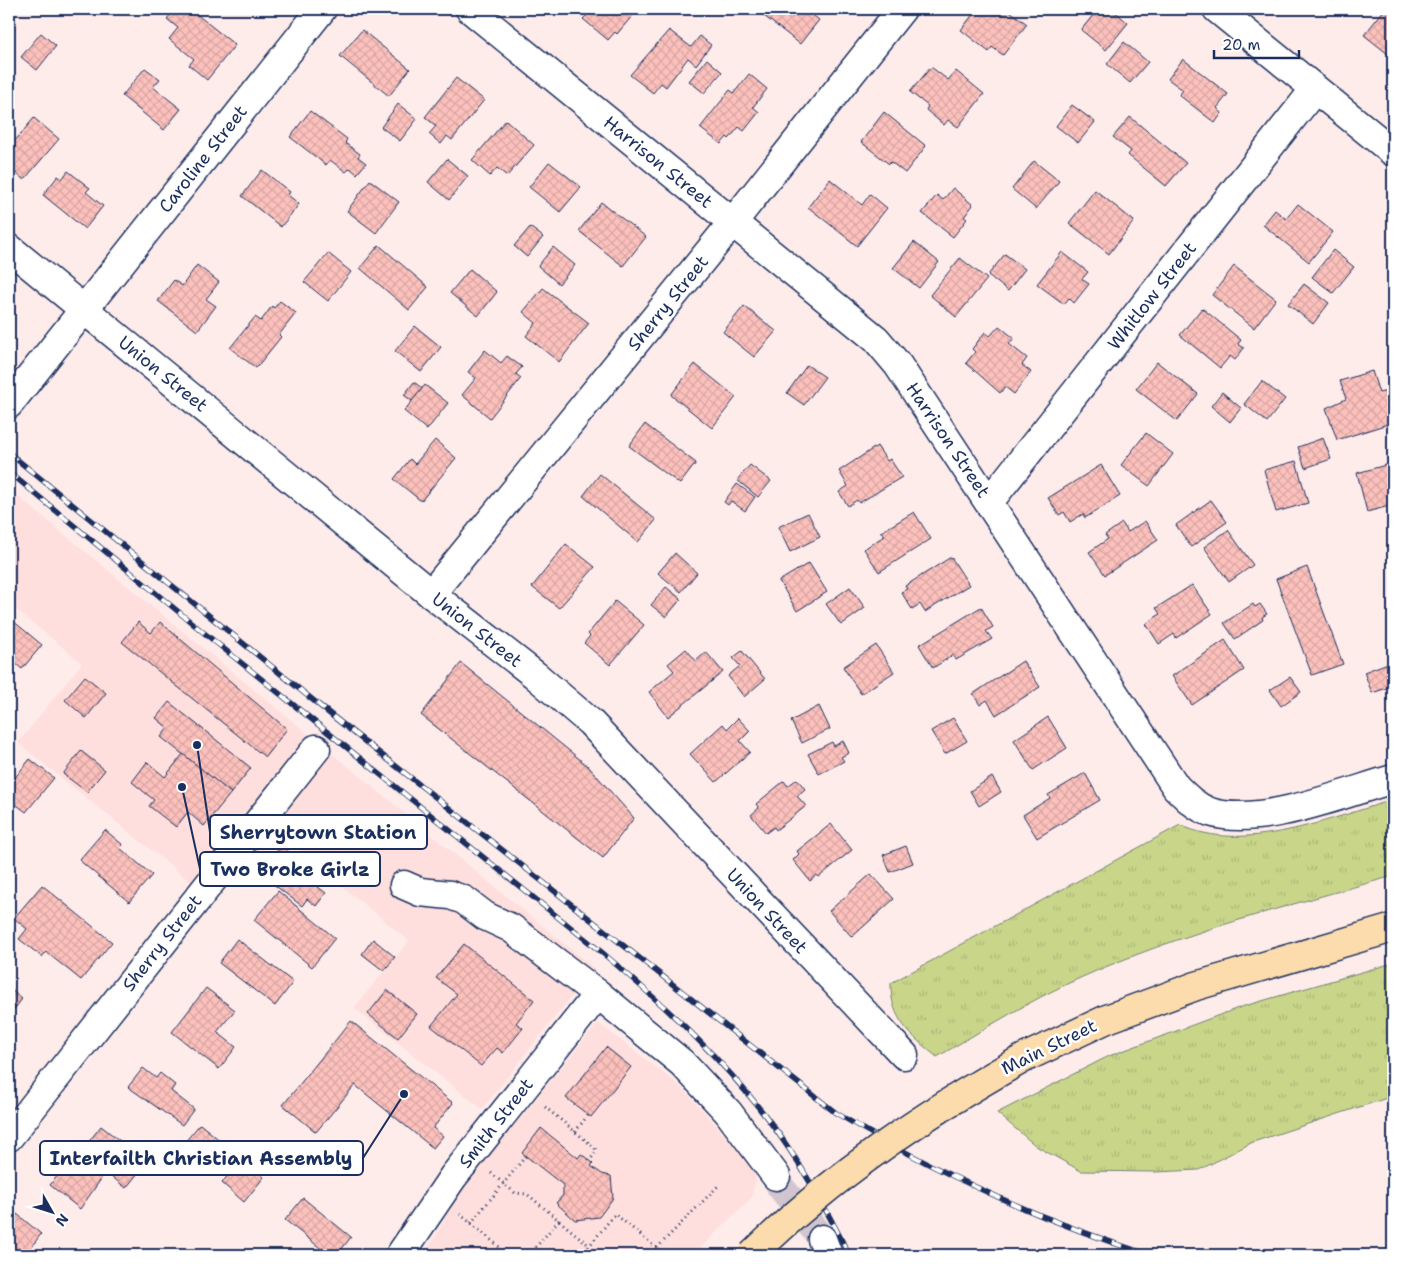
<svg xmlns="http://www.w3.org/2000/svg" width="1402" height="1264" viewBox="0 0 1402 1264" font-family="'Shantell Sans',sans-serif">
<style>
.built{fill:#fedfdd}
.grass{fill:url(#grass-tufts);stroke:#728274}
.building{fill:url(#building-cross-hatch);stroke:#1b2f5e}
.lines{fill:none;stroke-linecap:round;stroke-linejoin:round}
.minor-tunnel{stroke:#d1c6cf;stroke-width:28;stroke-dasharray:28 14;stroke-linecap:butt}
.minor-casing{stroke:#1b2f5e;stroke-width:31}
.major-casing{stroke:#1b2f5e;stroke-width:31}
.path{stroke:#1b2f5e;stroke-width:3;stroke-dasharray:1 4;stroke-linecap:butt}
.minor{stroke:#fff;stroke-width:28}
.major{stroke:#fcdcac;stroke-width:28}
.rail-casing{stroke:#1b2f5e;stroke-width:5.5}
.rail{stroke:#fff;stroke-width:4;stroke-dasharray:11;stroke-linecap:butt}
.major-bridge-casing{stroke:#1b2f5e;stroke-width:31;stroke-linecap:butt}
.major-bridge{stroke:#fcdcac;stroke-width:28}
.labels{text-anchor:middle;stroke-width:5;stroke-linejoin:round;paint-order:stroke}
.street-label{font-size:18px;fill:#1b2f5e;stroke:#fff}
.leader{fill:none;stroke:#1b2f5e;stroke-width:2}
.callout-dot{fill:#1b2f5e;stroke:#fff;stroke-width:2}
.callout{fill:#fff;stroke:#1b2f5e;stroke-width:2}
.callout-label{font-size:19px;text-anchor:middle;font-weight:bold;fill:#1b2f5e}
</style>
<defs>
<pattern id="grass-tufts" width="24" height="20" patternUnits="userSpaceOnUse" patternTransform="scale(1.25)"><rect width="24" height="20" fill="#c9d689"/><path d="M3 7l-1-3M5 7V3M7 7l1-3M15 17l-1-3M17 17v-4M19 17l1-3" fill="none" stroke="#acb879"/></pattern>
<pattern id="building-cross-hatch" width="8" height="8" patternUnits="userSpaceOnUse" patternTransform="scale(1.25)"><rect width="8" height="8" fill="#fdc1bc"/><path d="M0 0l8 8M0 8l8-8" fill="none" stroke="#d8a6a4"/></pattern>
</defs>
<rect width="100%" height="100%" fill="#feeceb"/>
<filter id="ink" filterUnits="userSpaceOnUse"><feTurbulence type="fractalNoise" baseFrequency=".02" numOctaves="2"/><feDisplacementMap in="SourceGraphic" scale="10" xChannelSelector="R" yChannelSelector="G"/><feConvolveMatrix kernelMatrix="1 2 1 2 8 2 1 2 1" color-interpolation-filters="sRGB"/></filter>
<g filter="url(#ink)">
<!-- built -->
<g class="built">
<polygon points="9,489 594,968 482,1109 354,1008 409,941 260,819 202,891 18,743 82,663 9,604"/>
<polygon points="598,1023 679,1085 740,1151 757,1173 752,1197 693,1255 425,1255 462,1188"/>
</g>
<!-- grass -->
<g class="grass">
<path d="M 1393,800 L 1393,876 C 1288,906 1180,933 1080,978 C 1030,1000 983,1030 937,1057 C 911,1036 890,1019 891,983 L 1180,825 C 1244,855 1330,818 1393,800 Z"/>
<polygon points="1393,963 1393,1096 1253,1142 1199,1170 1155,1172 1081,1171 1036,1146 997,1113 1109,1056 1241,1007"/>
</g>
<!-- building -->
<g class="building">
<polygon points="175,9 190,9 235,45 207,80 189,65 194,59 169,39 178,28 167,19"/>
<polygon points="589,9 638,9 617,34 615,32 608,40 583,19 589,13 587,11"/>
<polygon points="755,9 805,9 819,20 800,44"/>
<polygon points="977,9 991,9 998,14 1002,9 1007,9 1027,24 1003,55 992,47 989,52 961,30"/>
<polygon points="1098,9 1112,9 1128,23 1106,50 1081,30"/>
<polygon points="1385,9 1393,9 1393,48 1388,54 1364,35"/>
<polygon points="362,30 410,69 389,96 340,56"/>
<polygon points="669,30 691,47 700,36 711,45 696,65 688,58 666,87 661,83 653,93 630,75"/>
<polygon points="41,33 56,46 37,70 21,57"/>
<polygon points="1124,42 1148,62 1130,83 1107,64"/>
<polygon points="707,59 722,72 704,93 689,81"/>
<polygon points="1183,59 1228,94 1217,108 1222,113 1215,123 1179,95 1183,90 1168,79"/>
<polygon points="931,67 948,80 956,71 984,94 958,127 948,120 944,125 926,110 928,106 910,92"/>
<polygon points="145,68 160,79 153,87 181,109 164,130 122,96"/>
<polygon points="749,74 767,89 753,107 759,112 744,131 739,127 729,139 727,137 721,144 700,128 730,90 734,93"/>
<polygon points="456,78 484,100 452,140 447,136 441,144 429,134 436,126 425,117"/>
<polygon points="398,104 417,119 400,141 381,127"/>
<polygon points="1072,105 1095,122 1078,143 1056,126"/>
<polygon points="310,111 347,139 345,143 360,154 358,157 366,163 357,174 350,168 346,172 330,160 326,165 290,137"/>
<polygon points="884,112 926,146 905,173 891,162 889,164 861,142"/>
<polygon points="1130,117 1186,163 1166,186 1128,155 1131,151 1113,137"/>
<polygon points="34,118 59,139 24,180 16,173 10,180 9,148"/>
<polygon points="506,120 534,145 507,176 497,168 490,176 472,160"/>
<polygon points="447,159 468,176 449,200 428,182"/>
<polygon points="1034,161 1059,181 1036,209 1012,189"/>
<polygon points="549,162 581,187 560,212 529,187"/>
<polygon points="262,170 290,192 288,195 299,204 281,227 242,196"/>
<polygon points="68,171 90,188 86,192 103,206 85,229 43,195 58,176 62,179"/>
<polygon points="830,179 862,205 870,194 887,208 857,246 808,207"/>
<polygon points="370,180 399,202 376,233 347,211"/>
<polygon points="953,188 973,205 964,217 967,219 953,237 922,213 937,195 943,200"/>
<polygon points="1095,190 1134,221 1109,254 1069,223"/>
<polygon points="601,202 646,237 623,266 579,231"/>
<polygon points="1298,204 1333,232 1309,262 1263,225 1275,210 1286,219"/>
<polygon points="530,227 543,237 527,257 514,246"/>
<polygon points="914,242 939,262 919,288 893,268"/>
<polygon points="379,245 428,287 409,310 360,268"/>
<polygon points="553,247 575,265 559,284 538,266"/>
<polygon points="1333,250 1354,267 1333,293 1312,277"/>
<polygon points="1062,252 1088,272 1082,279 1089,284 1074,303 1069,298 1064,304 1037,284"/>
<polygon points="328,253 351,272 328,301 304,282"/>
<polygon points="1005,254 1025,269 1008,291 988,275"/>
<polygon points="960,258 987,279 956,317 930,295"/>
<polygon points="197,265 219,282 206,299 216,306 197,331 158,301 174,280 182,286"/>
<polygon points="1234,266 1276,299 1254,328 1212,295"/>
<polygon points="470,269 497,292 478,316 450,293"/>
<polygon points="1304,284 1329,303 1313,324 1288,304"/>
<polygon points="543,288 589,323 559,362 526,336 536,323 523,312"/>
<polygon points="280,301 296,313 279,335 281,337 256,368 230,348 255,317 261,321 272,306 274,308"/>
<polygon points="744,306 776,331 754,357 723,332"/>
<polygon points="1202,308 1241,340 1238,344 1244,348 1235,360 1230,356 1220,368 1180,335"/>
<polygon points="415,326 441,347 421,372 395,351"/>
<polygon points="999,326 1014,338 1009,344 1027,358 1022,365 1031,372 1014,394 1005,387 1000,393 966,363 975,352 972,349 985,332 990,336"/>
<polygon points="485,350 501,363 507,356 522,367 516,374 521,378 490,418 462,395 476,378 468,372"/>
<polygon points="1157,362 1198,394 1177,421 1136,389"/>
<polygon points="695,364 736,397 712,428 671,395"/>
<polygon points="807,365 825,377 804,405 787,393"/>
<polygon points="1372,371 1379,393 1387,391 1393,418 1387,420 1388,424 1337,440 1326,408 1346,399 1340,381"/>
<polygon points="1262,381 1285,399 1267,422 1244,404"/>
<polygon points="414,382 423,389 412,401 404,395"/>
<polygon points="425,385 448,403 427,430 404,411"/>
<polygon points="1222,392 1241,408 1230,422 1211,406"/>
<polygon points="645,424 696,463 680,484 629,446"/>
<polygon points="1146,433 1173,454 1149,486 1121,465"/>
<polygon points="1323,438 1331,459 1305,468 1298,447"/>
<polygon points="435,440 456,458 421,501 394,479 410,459 415,464"/>
<polygon points="877,446 887,461 890,459 902,477 859,503 857,500 848,506 839,492 848,486 839,471"/>
<polygon points="1296,461 1308,503 1276,512 1264,470"/>
<polygon points="1393,463 1393,505 1367,512 1357,473"/>
<polygon points="750,465 771,481 758,497 737,480"/>
<polygon points="1101,465 1120,496 1085,518 1083,514 1070,522 1064,512 1059,515 1048,498"/>
<polygon points="600,474 656,520 638,542 583,496"/>
<polygon points="737,484 755,497 745,511 731,501 728,505 724,502"/>
<polygon points="1211,500 1227,522 1191,547 1176,525"/>
<polygon points="914,512 931,539 879,572 864,549 884,536 881,532"/>
<polygon points="808,513 820,537 790,552 778,527"/>
<polygon points="1145,521 1158,540 1105,575 1089,552 1108,539 1105,535 1122,523 1128,532"/>
<polygon points="1228,530 1253,565 1229,582 1204,547"/>
<polygon points="566,544 595,567 559,608 532,587"/>
<polygon points="675,553 697,573 681,592 658,573"/>
<polygon points="951,557 969,585 925,612 920,604 912,609 901,592 907,589 905,586"/>
<polygon points="809,563 827,592 797,611 779,581"/>
<polygon points="1307,567 1343,664 1312,675 1276,579"/>
<polygon points="1192,585 1212,614 1176,638 1174,634 1159,644 1146,624 1160,614 1156,608"/>
<polygon points="666,587 681,599 666,617 651,605"/>
<polygon points="850,587 865,608 841,625 826,604"/>
<polygon points="615,601 644,625 610,665 584,643 590,636 588,634"/>
<polygon points="1253,604 1255,607 1260,604 1267,614 1262,617 1263,620 1235,639 1224,623"/>
<polygon points="981,607 993,627 986,631 992,639 956,660 953,655 933,668 919,645"/>
<polygon points="12,620 42,645 22,669 9,658 9,624"/>
<polygon points="138,622 151,633 160,622 287,729 265,757 122,642"/>
<polygon points="1225,640 1244,670 1192,705 1172,676"/>
<polygon points="876,645 894,672 861,694 843,667"/>
<polygon points="686,649 696,661 706,652 723,672 668,717 649,692 674,671 668,664"/>
<polygon points="742,651 765,679 744,697 728,676 740,666 733,658"/>
<polygon points="1023,661 1040,687 996,715 987,700 980,705 973,694"/>
<polygon points="461,663 588,766 634,818 603,858 421,715"/>
<polygon points="1388,663 1393,678 1393,686 1372,693 1364,672"/>
<polygon points="85,676 106,693 86,718 65,700"/>
<polygon points="1290,677 1301,692 1281,706 1270,690"/>
<polygon points="169,702 251,768 231,793 161,737 168,728 156,718"/>
<polygon points="819,706 830,729 802,743 791,721"/>
<polygon points="1048,717 1067,748 1033,770 1014,740"/>
<polygon points="738,718 750,731 740,741 750,752 716,782 690,754 723,724 727,729"/>
<polygon points="953,718 967,741 945,754 931,731"/>
<polygon points="843,741 849,753 841,757 844,761 819,774 808,754 832,742 834,746"/>
<polygon points="81,751 105,770 87,792 63,774"/>
<polygon points="183,754 231,793 204,826 188,812 176,827 149,806 154,800 132,782 147,762 165,777"/>
<polygon points="30,759 54,778 26,812 9,799 9,785"/>
<polygon points="1085,773 1100,800 1037,838 1023,815 1050,798 1048,795"/>
<polygon points="992,777 1001,792 979,806 970,791"/>
<polygon points="797,779 805,789 797,796 806,806 776,830 774,827 766,833 751,815 759,808 756,804 784,781 788,786"/>
<polygon points="831,824 852,850 819,877 817,875 810,881 793,860 799,854 797,851"/>
<polygon points="105,830 123,845 120,848 152,875 129,902 79,860"/>
<polygon points="281,846 323,879 318,887 326,893 316,906 307,899 302,906 260,874"/>
<polygon points="906,846 913,863 890,872 883,855"/>
<polygon points="871,874 894,899 852,937 829,911"/>
<polygon points="42,885 112,942 81,980 46,952 42,957 19,939 27,929 14,918"/>
<polygon points="278,891 335,938 312,967 254,920"/>
<polygon points="237,939 293,982 275,1006 219,963"/>
<polygon points="373,939 395,957 384,971 362,954"/>
<polygon points="464,944 534,1000 516,1023 523,1028 503,1053 497,1048 481,1066 431,1026 457,994 436,978"/>
<polygon points="9,988 22,999 9,1016"/>
<polygon points="206,988 235,1010 217,1032 236,1047 219,1069 172,1032"/>
<polygon points="387,990 417,1014 398,1038 368,1014"/>
<polygon points="351,1021 453,1103 433,1128 443,1136 433,1148 355,1085 316,1132 283,1105"/>
<polygon points="606,1047 631,1067 591,1117 566,1098"/>
<polygon points="143,1068 156,1078 160,1073 175,1085 171,1091 194,1109 182,1125 128,1087"/>
<polygon points="200,1124 228,1147 208,1172 179,1149"/>
<polygon points="101,1126 147,1162 126,1188 106,1172 80,1209 50,1185 66,1165 69,1167"/>
<polygon points="541,1128 578,1158 581,1154 593,1163 591,1166 602,1174 611,1176 613,1198 599,1217 575,1220 556,1203 563,1195 563,1185 522,1153"/>
<polygon points="241,1158 264,1177 244,1202 222,1183"/>
<polygon points="303,1198 351,1237 337,1255 329,1255 285,1220"/>
<polygon points="17,1214 41,1234 29,1250 36,1255 9,1255 9,1224"/>
</g>
<g class="lines">
<!-- minor-tunnel -->
<polyline class="minor-tunnel" points="776,1176 780,1186 822,1239"/>
<defs>
<g id="minor">
<path d="M 470,9 L 876,339 L 898,365 L 1176,787 C 1186,797 1196,807 1210,812 C 1259,828 1344,793 1393,779"/>
<polyline points="1217,9 1393,152"/>
<polyline points="9,248 431,594 535,675 590,722 904,1055"/>
<polyline points="9,404 322,9"/>
<polyline points="989,502 1315,89"/>
<polyline points="431,594 733,222 902,9"/>
<polyline points="404,885 420,892 450,895 464,900 485,916 511,928 598,994 682,1063 728,1112 776,1176"/>
<polyline points="9,1137 316,749"/>
<polyline points="822,1239 828,1255"/>
<polyline points="400,1255 453,1177 598,994"/>
</g>
<polyline id="major" points="1024,1058 1107,1019 1196,986 1393,928"/>
</defs>
<!-- minor casing -->
<use href="#minor" class="minor-casing"/>
<!-- major casing -->
<use href="#major" class="major-casing"/>
<!-- path -->
<g class="path">
<polyline points="545,1107 595,1148 596,1152 590,1160"/>
<polyline points="575,1132 588,1115"/>
<polyline points="491,1173 515,1193 527,1194 590,1246"/>
<polyline points="460,1214 509,1255"/>
<polyline points="471,1223 526,1156"/>
<polyline points="529,1255 559,1220"/>
<polyline points="582,1255 615,1214 665,1255"/>
<polyline points="650,1255 720,1184"/>
</g>
<!-- minor -->
<use href="#minor" class="minor"/>
<!-- major -->
<use href="#major" class="major"/>
<defs>
<g id="rail">
<path d="M 9,453 L 335,718 L 836,1113 C 935,1172 1040,1220 1150,1255"/>
<path d="M 9,472 L 203,632 L 605,955 C 665,1006 723,1059 770,1122 C 801,1163 827,1210 849,1255"/>
</g>
</defs>
<!-- rail casing -->
<use href="#rail" class="rail-casing"/>
<!-- rail -->
<use href="#rail" class="rail"/>
<defs>
<path id="major-bridge" d="M 752,1255 C 833,1175 925,1114 1024,1058"/>
</defs>
<!-- major-bridge casing -->
<use href="#major-bridge" class="major-bridge-casing"/>
<!-- major-bridge -->
<use href="#major-bridge" class="major-bridge"/>
</g>
</g>
<g class="labels">
<!-- street labels -->
<g class="street-label">
<text transform="translate(203 159) rotate(-52)" y="6">Caroline Street</text>
<text transform="translate(658 162) rotate(39)" y="6">Harrison Street</text>
<text transform="translate(1152 296) rotate(-52)" y="6">Whitlow Street</text>
<text transform="translate(668 303) rotate(-51)" y="6">Sherry Street</text>
<text transform="translate(163 374) rotate(39)" y="6">Union Street</text>
<text transform="translate(948 440) rotate(56)" y="6">Harrison Street</text>
<text transform="translate(477 630) rotate(38)" y="6">Union Street</text>
<text transform="translate(767 911) rotate(47)" y="6">Union Street</text>
<text transform="translate(162 943) rotate(-52)" y="6">Sherry Street</text>
<text transform="translate(1049 1047) rotate(-26)" y="6">Main Street</text>
<text transform="translate(496 1123) rotate(-52)" y="6">Smith Street</text>
</g>
</g>
<!-- callouts -->
<path class="leader" d="M197 745L210 832M182 787L200 869M404 1094L363 1158"/>
<g class="callout-dot">
<circle cx="197" cy="745" r="5"/>
<circle cx="182" cy="787" r="5"/>
<circle cx="404" cy="1094" r="5"/>
</g>
<g class="callout">
<rect x="210" y="815" width="217" height="34" rx="5"/>
<rect x="200" y="852" width="180" height="34" rx="5"/>
<rect x="40" y="1141" width="323" height="34" rx="5"/>
</g>
<g class="callout-label">
<text x="318" y="839">Sherrytown Station</text>
<text x="290" y="876">Two Broke Girlz</text>
<text x="201" y="1165">Interfailth Christian Assembly</text>
</g>
<!-- margin -->
<rect width="1402" height="1264" fill="none" stroke="#fff" stroke-width="30"/>
<rect x="15" y="15" width="1372" height="1234" fill="none" stroke="#1b2f5e" stroke-width="2" filter="url(#ink)"/>
<!-- north arrow -->
<g transform="translate(52 1212) rotate(129)" stroke="#ffffff" stroke-width="4" paint-order="stroke">
<path d="M0-4L9 19L0 12L-9 19Z" fill="#1b2f5e"/>
<text y="-8" font-size="14" font-weight="bold" text-anchor="middle" fill="#1b2f5e">N</text>
</g>
<!-- scale -->
<path d="M1214 50v8h85v-8" fill="none" stroke="#1b2f5e" stroke-width="2.5"/>
<text x="1222" y="50" font-size="15" fill="#1b2f5e" stroke="#ffffff" stroke-width="4" paint-order="stroke">20 m</text>
</svg>
